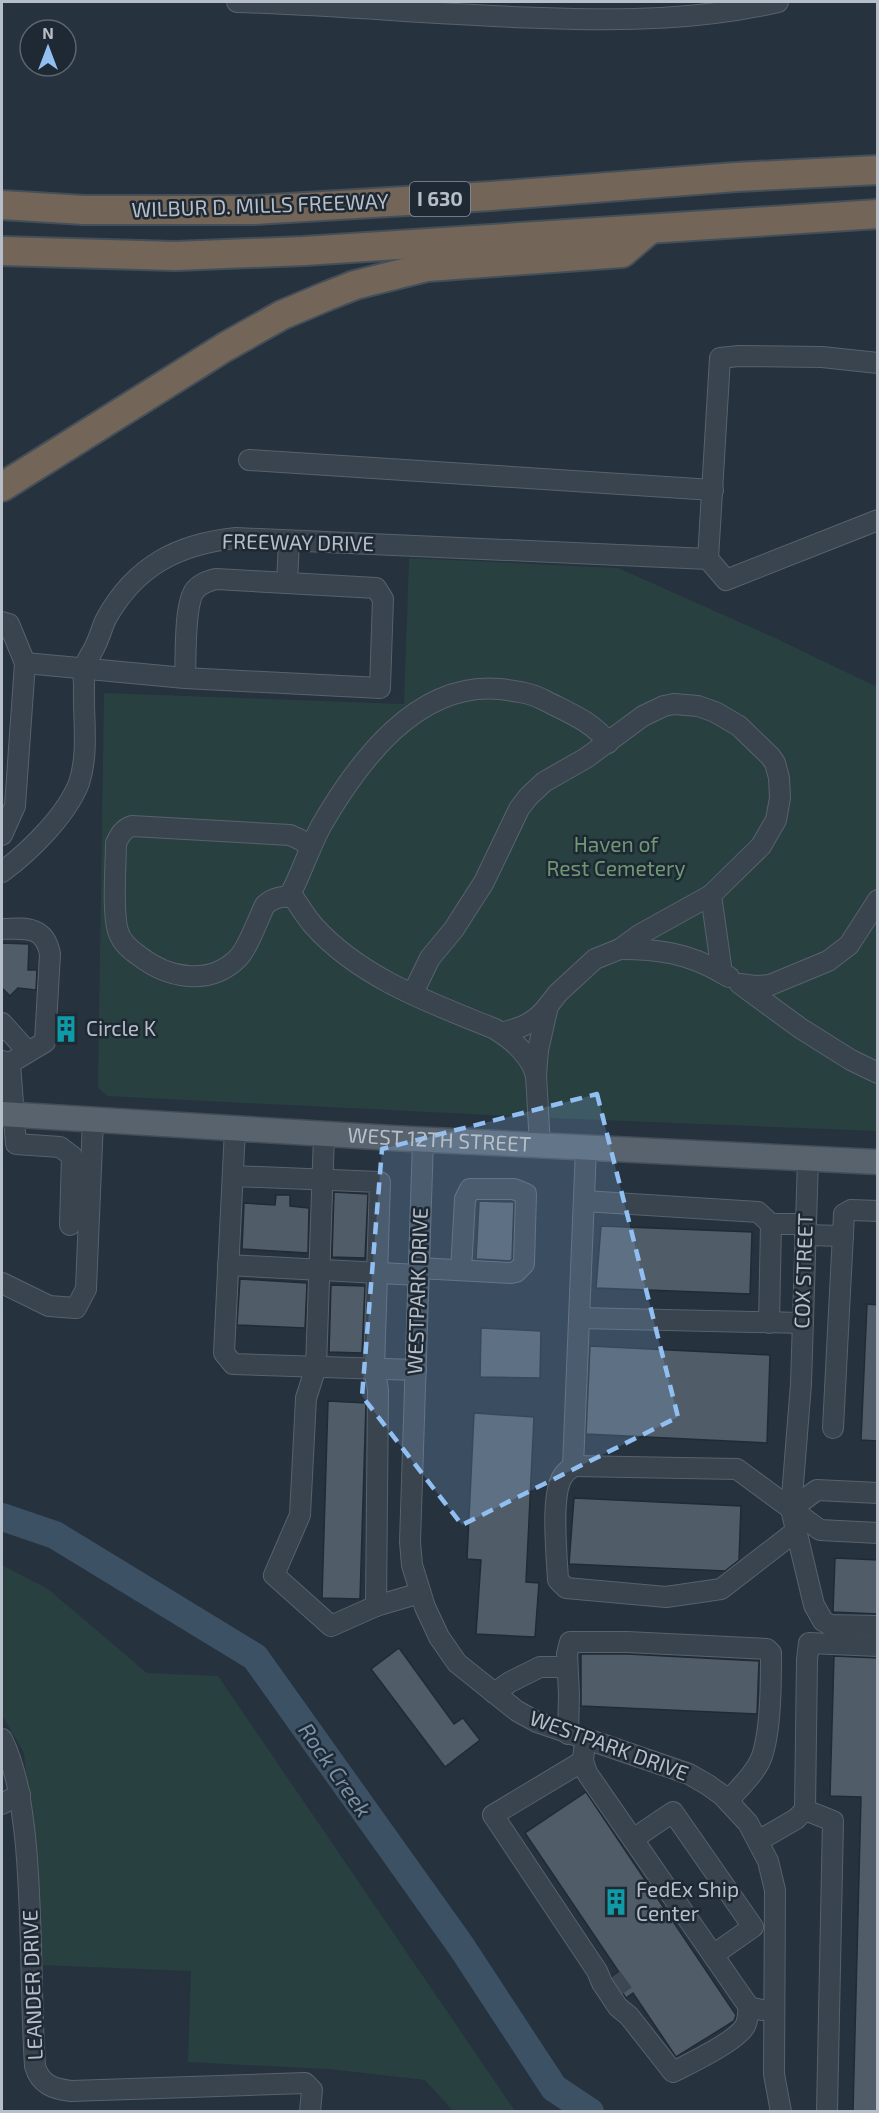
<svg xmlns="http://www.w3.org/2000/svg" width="879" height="2113" viewBox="0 0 879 2113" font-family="'Exo 2',sans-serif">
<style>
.green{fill:#294040}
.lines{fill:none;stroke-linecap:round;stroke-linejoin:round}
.river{stroke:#3d5165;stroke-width:28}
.building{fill:#505d69;stroke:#212b35;stroke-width:1.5}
.minor-tunnel{stroke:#3c4753;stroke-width:20;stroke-dasharray:20 10;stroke-linecap:butt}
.minor-casing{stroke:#58626c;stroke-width:22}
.major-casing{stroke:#434d57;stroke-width:27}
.highway-casing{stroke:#454f59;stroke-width:32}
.minor{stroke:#3a444e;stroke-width:20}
.major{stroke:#58636e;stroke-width:24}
.highway{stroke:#736658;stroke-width:28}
.marked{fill:#92bff2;fill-opacity:0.2;stroke:#92bff2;stroke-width:4.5;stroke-dasharray:12 8;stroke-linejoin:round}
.labels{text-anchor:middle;stroke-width:5;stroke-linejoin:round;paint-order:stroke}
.shield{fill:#1f2933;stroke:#89929c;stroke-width:1.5}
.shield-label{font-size:20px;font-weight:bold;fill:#b6bfc9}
.street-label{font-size:21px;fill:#b6bfc9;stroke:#1f2933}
.park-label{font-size:21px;fill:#6f9875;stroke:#1f2933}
.poi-label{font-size:21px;fill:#b6bfc9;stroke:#1f2933;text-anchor:start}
.water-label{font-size:22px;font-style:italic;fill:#7992aa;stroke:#1f2933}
</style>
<rect width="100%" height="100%" fill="#26323e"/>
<!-- green -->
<g class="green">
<polygon points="409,558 618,568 775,638 877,687 877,1131 551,1118 107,1096 98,1087 104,693 404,704"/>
<polygon points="2,1565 48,1589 147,1673 218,1676 515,2111 453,2111 425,2080 328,2069 188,2062 191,1971 39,1965 35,1859 24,1753 2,1715"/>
</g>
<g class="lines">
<!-- river -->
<polyline class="river" points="2,1517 55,1535 255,1657 461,1946 554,2088 590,2112"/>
</g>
<!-- building -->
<g class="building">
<polygon points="2,943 29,944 28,970 37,970 36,990 18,988 10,996 2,988"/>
<polygon points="59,1013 76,1013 76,1044 57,1044"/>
<polygon points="334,1192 368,1194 365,1258 332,1257"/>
<polygon points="276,1195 290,1195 290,1206 309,1208 308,1253 242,1249 244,1203 275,1205"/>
<polygon points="479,1201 514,1202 512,1259 510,1261 476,1259"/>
<polygon points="601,1226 752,1232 750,1294 596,1288"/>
<polygon points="240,1279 307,1283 305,1328 237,1325"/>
<polygon points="331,1285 365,1286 362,1353 329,1352"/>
<polygon points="867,1304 878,1305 878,1441 861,1440"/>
<polygon points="481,1328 541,1331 540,1378 480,1377"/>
<polygon points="590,1346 770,1355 767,1443 586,1434"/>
<polygon points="328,1401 366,1403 360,1599 322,1598"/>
<polygon points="474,1413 534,1417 526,1582 539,1583 535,1637 476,1634 481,1560 467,1559"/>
<polygon points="574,1498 741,1506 739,1560 725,1571 569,1564"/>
<polygon points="835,1558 878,1560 878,1614 833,1612"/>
<polygon points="399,1648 454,1724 463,1718 480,1740 445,1767 371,1669"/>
<polygon points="581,1654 627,1654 759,1661 757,1714 581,1706"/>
<polygon points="834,1656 878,1658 878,2112 853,2112 861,1797 830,1796"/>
<polygon points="586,1792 736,2015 734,2021 676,2057 633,1993 626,1998 612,1977 619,1972 525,1833"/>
</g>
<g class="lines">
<!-- minor-tunnel -->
<polyline class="minor-tunnel" points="612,1977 627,1998"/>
<defs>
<g id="minor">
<path d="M 237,2 C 339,5 441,15 542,18 C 622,21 700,20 778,2"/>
<polyline points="249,460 713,490"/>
<polyline points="708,559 720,358 739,356 822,357 878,363"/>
<polyline points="287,583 289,541"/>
<polyline points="2,622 9,624 25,663 15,806 2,835"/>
<path d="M 25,663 L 185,678 L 380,688 L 383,599 L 376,588 L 216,579 C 208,581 201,583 195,590 C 184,604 186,658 185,678"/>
<path d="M 310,849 L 303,841 L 290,835 L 132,826 C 123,829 120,835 116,843 C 116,865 112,912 118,931 C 121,941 129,949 138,955 C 167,978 209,987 238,958 C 248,948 258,919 265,905 C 273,898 284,895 294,898 C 300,907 306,917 313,925 C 360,978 431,1003 495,1029 C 513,1040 530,1055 536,1075"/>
<path d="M 2,872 C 30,851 66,816 79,783 C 89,753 83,718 84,687 C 84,681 83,674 84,669 C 86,660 93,652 96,644 C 100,636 102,627 106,619 C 135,566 178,544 236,538 L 708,559 L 726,580 L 878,520"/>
<polyline points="711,895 722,973 729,977"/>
<path d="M 289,897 C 301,874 309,849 321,826 C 358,762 417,681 500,689 C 516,691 531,693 544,700 C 567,712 594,722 608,743"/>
<polyline points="878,900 849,945 828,961 770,985 755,986 740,984 800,1028 851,1060 878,1073"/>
<path d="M 2,929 C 26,928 45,926 50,954 L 45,1042 L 10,1063"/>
<path d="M 620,949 C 658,949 688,953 722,973"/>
<polyline points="413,993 430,958 454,929 484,882 519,809 528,797 544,782 586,758 643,716 664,706 674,704 698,706 715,712 739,726 770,756 775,763 779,778 780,798 776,820 761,846 711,895 639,935 620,949 595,959 558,993 548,1006 538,1050 536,1075 540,1146"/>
<polyline points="2,1023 28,1052"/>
<path d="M 501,1033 C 521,1028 535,1023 548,1006"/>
<polyline points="2,1061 10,1063 16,1144 60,1147 72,1156 70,1225"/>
<polyline points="235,1129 224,1353 233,1364 416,1370"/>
<polyline points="324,1135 316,1367 306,1398 300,1515 274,1575 331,1626 376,1606"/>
<polyline points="423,1140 410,1542 412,1565 425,1607 439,1637 457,1663 517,1711 537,1722 689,1774 708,1785 722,1795 748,1823 768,1861 775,1890 774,2074 781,2112"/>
<polyline points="586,1148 573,1466 737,1469 820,1530 878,1533"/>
<polyline points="808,1159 801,1384 791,1509 814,1605 823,1621 830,1625 878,1626"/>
<polyline points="233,1176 380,1182 374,1368 378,1390 376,1606 420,1593"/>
<polyline points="584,1201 758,1212 771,1224 805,1224"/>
<polyline points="805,1235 843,1236"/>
<polyline points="228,1265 418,1275"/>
<polyline points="419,1268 511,1273 516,1272 524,1264 526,1194 514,1189 470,1189 465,1199 461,1270"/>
<polyline points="2,1283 49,1306 76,1308 86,1289 93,1120"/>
<polyline points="579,1318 803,1323"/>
<polyline points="769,1323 771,1224"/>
<polyline points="833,1428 844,1214 851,1210 878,1211"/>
<path d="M 573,1466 C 570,1469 565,1472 563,1476 C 550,1494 557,1557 558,1580 L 566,1588 L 666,1597 L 721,1589 L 796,1531"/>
<polyline points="791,1509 817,1490 878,1493"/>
<polyline points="494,1693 510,1682 540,1667 567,1667"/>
<path d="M 568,1734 L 569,1695 L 567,1654 L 570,1642 L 627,1642 L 767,1649 L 771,1653 C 771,1683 771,1729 762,1756 C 756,1773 739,1788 728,1801"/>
<path d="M 2,1739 C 17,1770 21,1802 25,1836 C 33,1913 30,1989 35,2066 C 40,2084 53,2089 71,2091 L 305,2083 L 312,2090 L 310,2112"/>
<polyline points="584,1750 583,1761 587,1773 749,2007 762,2010"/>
<path d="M 583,1761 L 493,1815 L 597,1971 L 602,1983 L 618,2007 L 629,2016 L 673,2072 C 689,2064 737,2041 745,2026 C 748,2021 748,2013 749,2007"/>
<polyline points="2,1804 20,1794"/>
<polyline points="805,1810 833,1821 827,2112"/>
<polyline points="633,1839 673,1812 753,1927 713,1955"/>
<polyline points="758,1841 796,1819 805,1810 807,1660 809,1643 878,1646"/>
</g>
<g id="major">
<path id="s1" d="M 2,1114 L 392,1138 L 878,1162"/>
</g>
<g id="highway">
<polyline points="2,205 84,210 254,210 491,196 736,177 878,170"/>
<polyline points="2,251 175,256 304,251 878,214"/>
<polyline points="2,487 225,347 282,315 327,296 355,285 427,267 622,253 649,230"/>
</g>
</defs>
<!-- minor casing -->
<use href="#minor" class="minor-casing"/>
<!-- major casing -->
<use href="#major" class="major-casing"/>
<!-- highway casing -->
<use href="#highway" class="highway-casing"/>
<!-- minor -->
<use href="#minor" class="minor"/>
<!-- major -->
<use href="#major" class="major"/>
<!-- highway -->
<use href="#highway" class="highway"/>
</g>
<!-- marked area -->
<path class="marked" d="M 597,1094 L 678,1417 L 462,1525 L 362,1396 L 382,1149 Z"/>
<!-- icons -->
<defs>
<symbol id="building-bare" viewBox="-9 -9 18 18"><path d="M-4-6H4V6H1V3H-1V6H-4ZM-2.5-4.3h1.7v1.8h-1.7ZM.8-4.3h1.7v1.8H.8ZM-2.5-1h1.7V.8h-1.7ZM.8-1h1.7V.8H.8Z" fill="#0f9aa8" stroke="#1f2933" stroke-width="2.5" paint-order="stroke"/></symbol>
</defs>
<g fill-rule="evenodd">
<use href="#building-bare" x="47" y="1010" width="38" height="38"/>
<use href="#building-bare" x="597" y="1883" width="38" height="38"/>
</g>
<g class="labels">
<!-- shield labels -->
<rect class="shield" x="410" y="182" width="60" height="34" rx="4.5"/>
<g class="shield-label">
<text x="440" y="206">I 630</text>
</g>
<!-- street labels -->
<g class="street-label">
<text transform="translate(260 206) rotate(-2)" y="7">WILBUR D. MILLS FREEWAY</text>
<text transform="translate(298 543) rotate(1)" y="7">FREEWAY DRIVE</text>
<text dy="7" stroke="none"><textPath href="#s1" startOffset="438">WEST 12TH STREET</textPath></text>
<text transform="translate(804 1271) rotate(-88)" y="7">COX STREET</text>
<text transform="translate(418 1291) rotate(-88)" y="7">WESTPARK DRIVE</text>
<text transform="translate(609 1746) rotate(20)" y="7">WESTPARK DRIVE</text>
<text transform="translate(33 1985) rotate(-92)" y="7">LEANDER DRIVE</text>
</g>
<!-- park labels -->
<g class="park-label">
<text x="616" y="852">Haven of<tspan x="616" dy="24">Rest Cemetery</tspan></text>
</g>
<!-- poi labels -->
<g class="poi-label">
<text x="86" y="1036">Circle K</text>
<text x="636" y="1897">FedEx Ship<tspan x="636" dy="24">Center</tspan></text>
</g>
<!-- water labels -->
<g class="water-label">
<text transform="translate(335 1770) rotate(55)" y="8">Rock Creek</text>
</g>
</g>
<!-- border -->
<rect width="879" height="2113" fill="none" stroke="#b6bfc9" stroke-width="6"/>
<!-- north arrow -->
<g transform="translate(48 48)"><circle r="28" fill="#1f2933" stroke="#5b656f" stroke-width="1.5"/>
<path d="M0-4.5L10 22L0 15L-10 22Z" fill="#92bff2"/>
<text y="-9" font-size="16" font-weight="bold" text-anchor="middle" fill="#b6bfc9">N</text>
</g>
</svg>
